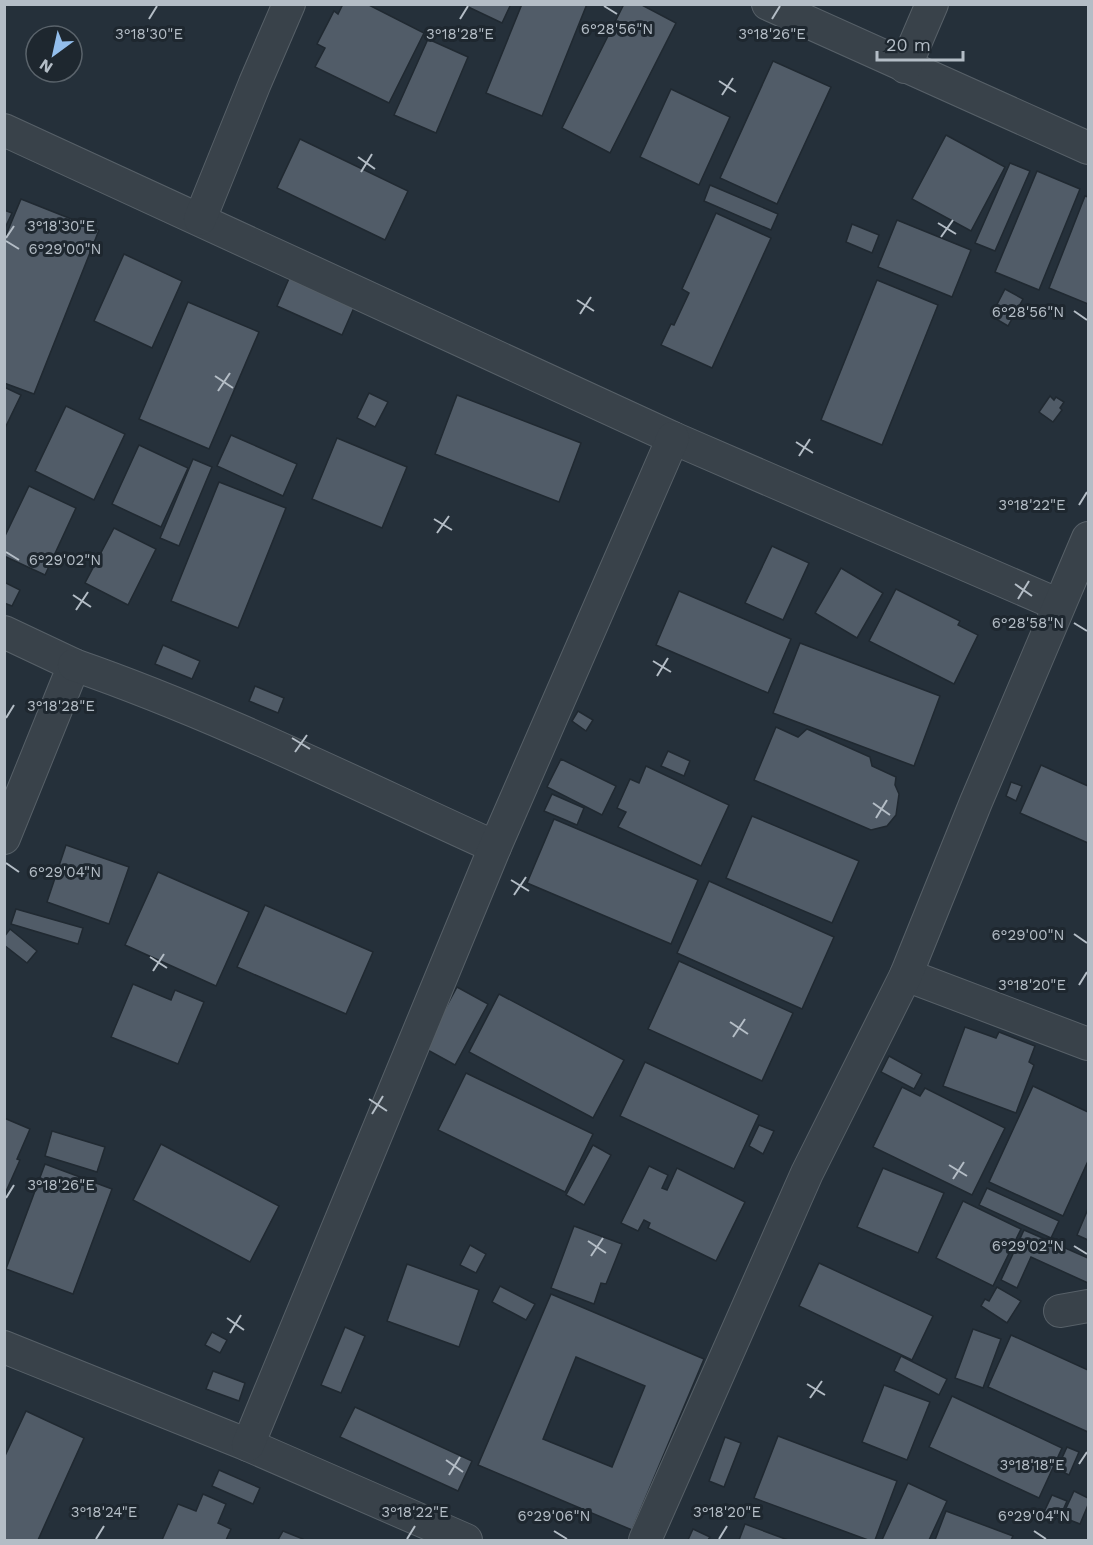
<svg xmlns="http://www.w3.org/2000/svg" width="1093" height="1545" viewBox="0 0 1093 1545" font-family="'Work Sans',sans-serif">
<style>
.building{fill:#515c68;stroke:#202931;stroke-width:1.5;fill-rule:evenodd}
.lines{fill:none;stroke-linecap:round;stroke-linejoin:round}
.minor-casing{stroke:#576068;stroke-width:34}
.minor{stroke:#39424a;stroke-width:32}
.ticks{fill:none;stroke:#b4bdc6;stroke-width:2}
.ticks-label{font-size:15px;text-anchor:middle;fill:#b4bdc6;stroke:#1e272f;stroke-width:6;stroke-linejoin:round;paint-order:stroke}
</style>
<rect width="100%" height="100%" fill="#25303a"/>
<!-- building -->
<g class="building">
<polygon points="343,4 367,4 424,33 389,103 315,67 325,48 317,44 334,11 338,14"/>
<polygon points="462,4 511,4 502,23"/>
<polygon points="522,4 587,4 542,116 486,93"/>
<polygon points="624,4 640,4 676,23 610,153 562,128"/>
<polygon points="428,39 468,57 436,133 394,115"/>
<polygon points="773,61 831,87 777,204 720,178"/>
<polygon points="671,89 730,117 699,185 640,157"/>
<polygon points="946,135 1005,167 971,231 912,199"/>
<polygon points="300,139 408,191 385,240 277,188"/>
<polygon points="1010,163 1030,171 995,251 975,243"/>
<polygon points="1037,171 1080,189 1039,290 995,272"/>
<polygon points="710,185 778,214 771,230 704,201"/>
<polygon points="1085,196 1088,197 1088,304 1049,288"/>
<polygon points="21,199 99,230 34,394 4,383 4,240"/>
<polygon points="4,210 12,213 4,230"/>
<polygon points="716,213 771,238 712,368 661,345 671,324 674,325 689,293 682,289"/>
<polygon points="897,220 971,250 952,297 878,267"/>
<polygon points="852,224 879,235 872,253 846,242"/>
<polygon points="124,254 182,281 152,348 94,321"/>
<polygon points="291,274 356,303 342,335 277,306"/>
<polygon points="877,280 938,305 882,445 821,420"/>
<polygon points="1005,289 1023,299 1008,326 991,316"/>
<polygon points="188,302 259,332 209,449 139,419"/>
<polygon points="4,387 21,395 4,430"/>
<polygon points="369,393 388,402 375,427 357,418"/>
<polygon points="457,395 581,443 559,502 435,454"/>
<polygon points="1050,396 1054,400 1056,397 1064,402 1060,408 1062,410 1053,422 1039,412"/>
<polygon points="66,406 125,434 94,500 35,471"/>
<polygon points="231,435 297,464 283,496 217,466"/>
<polygon points="337,438 407,467 382,528 312,499"/>
<polygon points="139,445 188,468 161,527 112,504"/>
<polygon points="193,459 212,467 179,546 160,538"/>
<polygon points="219,482 286,508 238,628 171,601"/>
<polygon points="29,486 76,508 45,575 4,556 4,538"/>
<polygon points="114,528 156,549 128,605 85,583"/>
<polygon points="772,546 809,563 783,620 745,603"/>
<polygon points="841,568 883,593 857,638 815,613"/>
<polygon points="4,582 20,590 12,606 4,603"/>
<polygon points="896,589 960,621 958,625 978,635 954,684 869,641"/>
<polygon points="679,591 791,639 768,693 656,645"/>
<polygon points="800,643 940,696 914,766 773,713"/>
<polygon points="163,645 200,661 192,679 155,664"/>
<polygon points="255,686 284,698 278,713 249,701"/>
<polygon points="578,711 593,720 586,731 572,721"/>
<polygon points="776,727 798,737 807,729 870,757 872,766 896,777 895,785 899,794 896,815 887,826 871,830 754,780"/>
<polygon points="668,751 690,761 684,776 661,766"/>
<polygon points="561,759 616,786 602,815 547,787"/>
<polygon points="1041,765 1088,786 1088,843 1020,813"/>
<polygon points="646,766 729,805 701,866 618,827 626,812 617,808 630,779 639,783"/>
<polygon points="1011,782 1022,786 1016,801 1006,796"/>
<polygon points="552,794 584,808 577,825 544,811"/>
<polygon points="752,816 859,861 832,923 726,878"/>
<polygon points="554,819 698,880 671,944 527,883"/>
<polygon points="66,845 129,867 109,924 47,902"/>
<polygon points="158,872 249,912 216,986 125,945"/>
<polygon points="709,881 834,937 802,1009 677,953"/>
<polygon points="265,905 373,952 346,1014 237,967"/>
<polygon points="16,909 83,928 78,944 11,924"/>
<polygon points="10,929 37,951 27,963 4,945 4,937"/>
<polygon points="679,961 793,1013 762,1081 648,1029"/>
<polygon points="133,984 171,1000 175,990 204,1002 178,1064 111,1037"/>
<polygon points="457,987 488,1004 455,1065 424,1048"/>
<polygon points="499,994 624,1060 593,1118 469,1052"/>
<polygon points="965,1027 996,1038 999,1032 1035,1046 1029,1062 1034,1065 1016,1113 943,1086"/>
<polygon points="889,1056 922,1074 914,1089 881,1072"/>
<polygon points="645,1062 759,1115 734,1169 620,1116"/>
<polygon points="466,1073 593,1134 565,1192 438,1130"/>
<polygon points="1033,1086 1088,1112 1088,1161 1063,1216 989,1182"/>
<polygon points="902,1087 920,1096 925,1088 1005,1128 972,1195 873,1147"/>
<polygon points="4,1118 30,1129 17,1159 20,1160 4,1196"/>
<polygon points="759,1125 774,1131 763,1154 749,1146"/>
<polygon points="52,1131 105,1147 97,1172 45,1156"/>
<polygon points="161,1144 279,1206 250,1262 133,1200"/>
<polygon points="593,1145 611,1155 584,1205 566,1195"/>
<polygon points="45,1164 112,1189 73,1294 6,1269"/>
<polygon points="649,1166 668,1175 662,1188 667,1190 677,1168 745,1202 716,1261 648,1228 650,1223 644,1220 638,1231 621,1223"/>
<polygon points="883,1168 944,1193 918,1253 857,1227"/>
<polygon points="987,1188 1059,1221 1051,1238 979,1205"/>
<polygon points="963,1201 1021,1229 993,1286 936,1258"/>
<polygon points="1088,1209 1088,1240 1077,1235"/>
<polygon points="574,1226 622,1244 606,1284 601,1283 594,1304 551,1288"/>
<polygon points="1024,1230 1088,1258 1088,1283 1031,1257 1017,1288 1001,1280"/>
<polygon points="470,1245 486,1254 476,1273 460,1265"/>
<polygon points="819,1263 933,1316 912,1360 799,1306"/>
<polygon points="407,1264 479,1290 459,1347 387,1321"/>
<polygon points="500,1286 535,1304 526,1320 492,1302"/>
<polygon points="997,1287 1021,1301 1007,1323 981,1306 985,1299 989,1301"/>
<path d="M 551,1294 L 704,1359 L 632,1530 L 478,1465 ZM 576,1357 L 645,1386 L 612,1467 L 543,1439 Z"/>
<polygon points="345,1327 365,1336 341,1393 321,1385"/>
<polygon points="973,1329 1001,1339 983,1388 955,1378"/>
<polygon points="212,1332 227,1340 220,1353 205,1345"/>
<polygon points="1011,1335 1088,1370 1088,1432 988,1387"/>
<polygon points="901,1356 947,1379 939,1395 894,1371"/>
<polygon points="213,1371 245,1383 239,1401 206,1389"/>
<polygon points="884,1385 930,1402 907,1460 862,1442"/>
<polygon points="952,1396 1062,1448 1039,1498 929,1447"/>
<polygon points="355,1407 472,1461 458,1491 340,1437"/>
<polygon points="26,1411 84,1438 38,1540 4,1540 4,1458"/>
<polygon points="778,1436 897,1481 875,1540 868,1540 754,1498"/>
<polygon points="725,1437 741,1443 724,1487 709,1481"/>
<polygon points="1067,1447 1079,1452 1069,1475 1057,1469"/>
<polygon points="219,1470 260,1488 253,1504 212,1486"/>
<polygon points="908,1483 947,1501 929,1540 882,1540"/>
<polygon points="1074,1491 1088,1498 1088,1505 1080,1524 1062,1517"/>
<polygon points="203,1494 226,1504 218,1523 231,1529 226,1540 162,1540 178,1504 196,1511"/>
<polygon points="1052,1495 1067,1501 1059,1519 1044,1512"/>
<polygon points="946,1511 1013,1536 1011,1540 935,1540"/>
<polygon points="745,1524 788,1540 739,1540"/>
<polygon points="693,1529 710,1537 708,1540 688,1540"/>
<polygon points="283,1531 303,1539 303,1540 278,1540"/>
</g>
<g class="lines">
<defs>
<g id="minor">
<polyline points="768,4 1088,148"/>
<polyline points="905,67 932,4"/>
<polyline points="4,130 673,438 1059,605"/>
<polyline points="200,219 255,83 289,4"/>
<polyline points="4,632 74,665 4,838"/>
<path d="M 74,665 C 218,715 356,784 495,847"/>
<polyline points="906,975 1088,1044"/>
<polyline points="1060,1311 1088,1306"/>
<polyline points="4,1347 248,1445 466,1540"/>
<polyline points="248,1445 495,847 673,438"/>
<polyline points="645,1540 807,1173 906,975 976,802 1088,538"/>
</g>
</defs>
<!-- minor casing -->
<use href="#minor" class="minor-casing"/>
<!-- minor -->
<use href="#minor" class="minor"/>
</g>
<!-- ticks -->
<path class="ticks" d="M 604,6 L 617,14M 149,19 L 157,6M 460,19 L 468,6M 772,19 L 780,6M 719,81 L 736,92M 722,95 L 733,78M 358,157 L 375,169M 361,172 L 372,154M 938,223 L 956,234M 941,237 L 953,220M 6,238 L 14,226M 6,241 L 19,249M 577,300 L 594,311M 1074,311 L 1087,320M 580,314 L 591,297M 215,376 L 233,388M 218,391 L 230,373M 796,442 L 813,453M 799,456 L 810,439M 1079,505 L 1087,492M 434,519 L 452,530M 437,533 L 449,516M 6,552 L 19,560M 1015,584 L 1032,596M 73,595 L 91,607M 1018,599 L 1029,581M 76,610 L 88,592M 1074,623 L 1087,631M 653,661 L 671,672M 657,676 L 668,658M 6,718 L 14,705M 292,738 L 310,749M 295,752 L 307,735M 873,803 L 890,815M 876,818 L 887,800M 6,863 L 19,872M 511,880 L 529,891M 514,895 L 526,877M 1074,934 L 1087,943M 150,957 L 167,968M 153,971 L 164,954M 1079,985 L 1087,972M 730,1022 L 748,1034M 733,1037 L 745,1019M 369,1099 L 387,1111M 372,1114 L 383,1096M 949,1165 L 967,1176M 953,1179 L 964,1162M 6,1198 L 14,1185M 588,1241 L 606,1253M 1074,1246 L 1087,1254M 591,1256 L 603,1238M 227,1318 L 244,1330M 230,1333 L 241,1315M 807,1384 L 825,1395M 810,1398 L 822,1381M 446,1460 L 463,1472M 1079,1464 L 1087,1452M 449,1475 L 460,1457M 554,1531 L 567,1539M 1034,1531 L 1046,1539M 96,1539 L 104,1526M 407,1539 L 415,1526M 719,1539 L 727,1526"/>
<g class="ticks-label">
<text x="617" y="34">6°28'56"N</text>
<text x="149" y="39">3°18'30"E</text>
<text x="460" y="39">3°18'28"E</text>
<text x="772" y="39">3°18'26"E</text>
<text x="61" y="231">3°18'30"E</text>
<text x="65" y="254">6°29'00"N</text>
<text x="1028" y="317">6°28'56"N</text>
<text x="1032" y="510">3°18'22"E</text>
<text x="65" y="565">6°29'02"N</text>
<text x="1028" y="628">6°28'58"N</text>
<text x="61" y="711">3°18'28"E</text>
<text x="65" y="877">6°29'04"N</text>
<text x="1028" y="940">6°29'00"N</text>
<text x="1032" y="990">3°18'20"E</text>
<text x="61" y="1190">3°18'26"E</text>
<text x="1028" y="1251">6°29'02"N</text>
<text x="1032" y="1470">3°18'18"E</text>
<text x="104" y="1517">3°18'24"E</text>
<text x="415" y="1517">3°18'22"E</text>
<text x="727" y="1517">3°18'20"E</text>
<text x="554" y="1521">6°29'06"N</text>
<text x="1034" y="1521">6°29'04"N</text>
</g>
<!-- border -->
<rect width="1093" height="1545" fill="none" stroke="#b4bdc6" stroke-width="12"/>
<!-- north arrow -->
<g transform="translate(54 54) rotate(213)"><circle r="28" fill="#1e272f" stroke="#5a636b" stroke-width="1.5"/>
<path d="M0-4.5L10 22L0 15L-10 22Z" fill="#93beec"/>
<text y="-9" font-size="16" font-weight="bold" text-anchor="middle" fill="#b4bdc6">N</text>
</g>
<!-- scale -->
<path d="M877 51v9h86v-9" fill="none" stroke="#b4bdc6" stroke-width="3"/>
<text x="886" y="51" font-size="18" fill="#b4bdc6" stroke="#1e272f" stroke-width="4.5" paint-order="stroke">20 m</text>
</svg>
